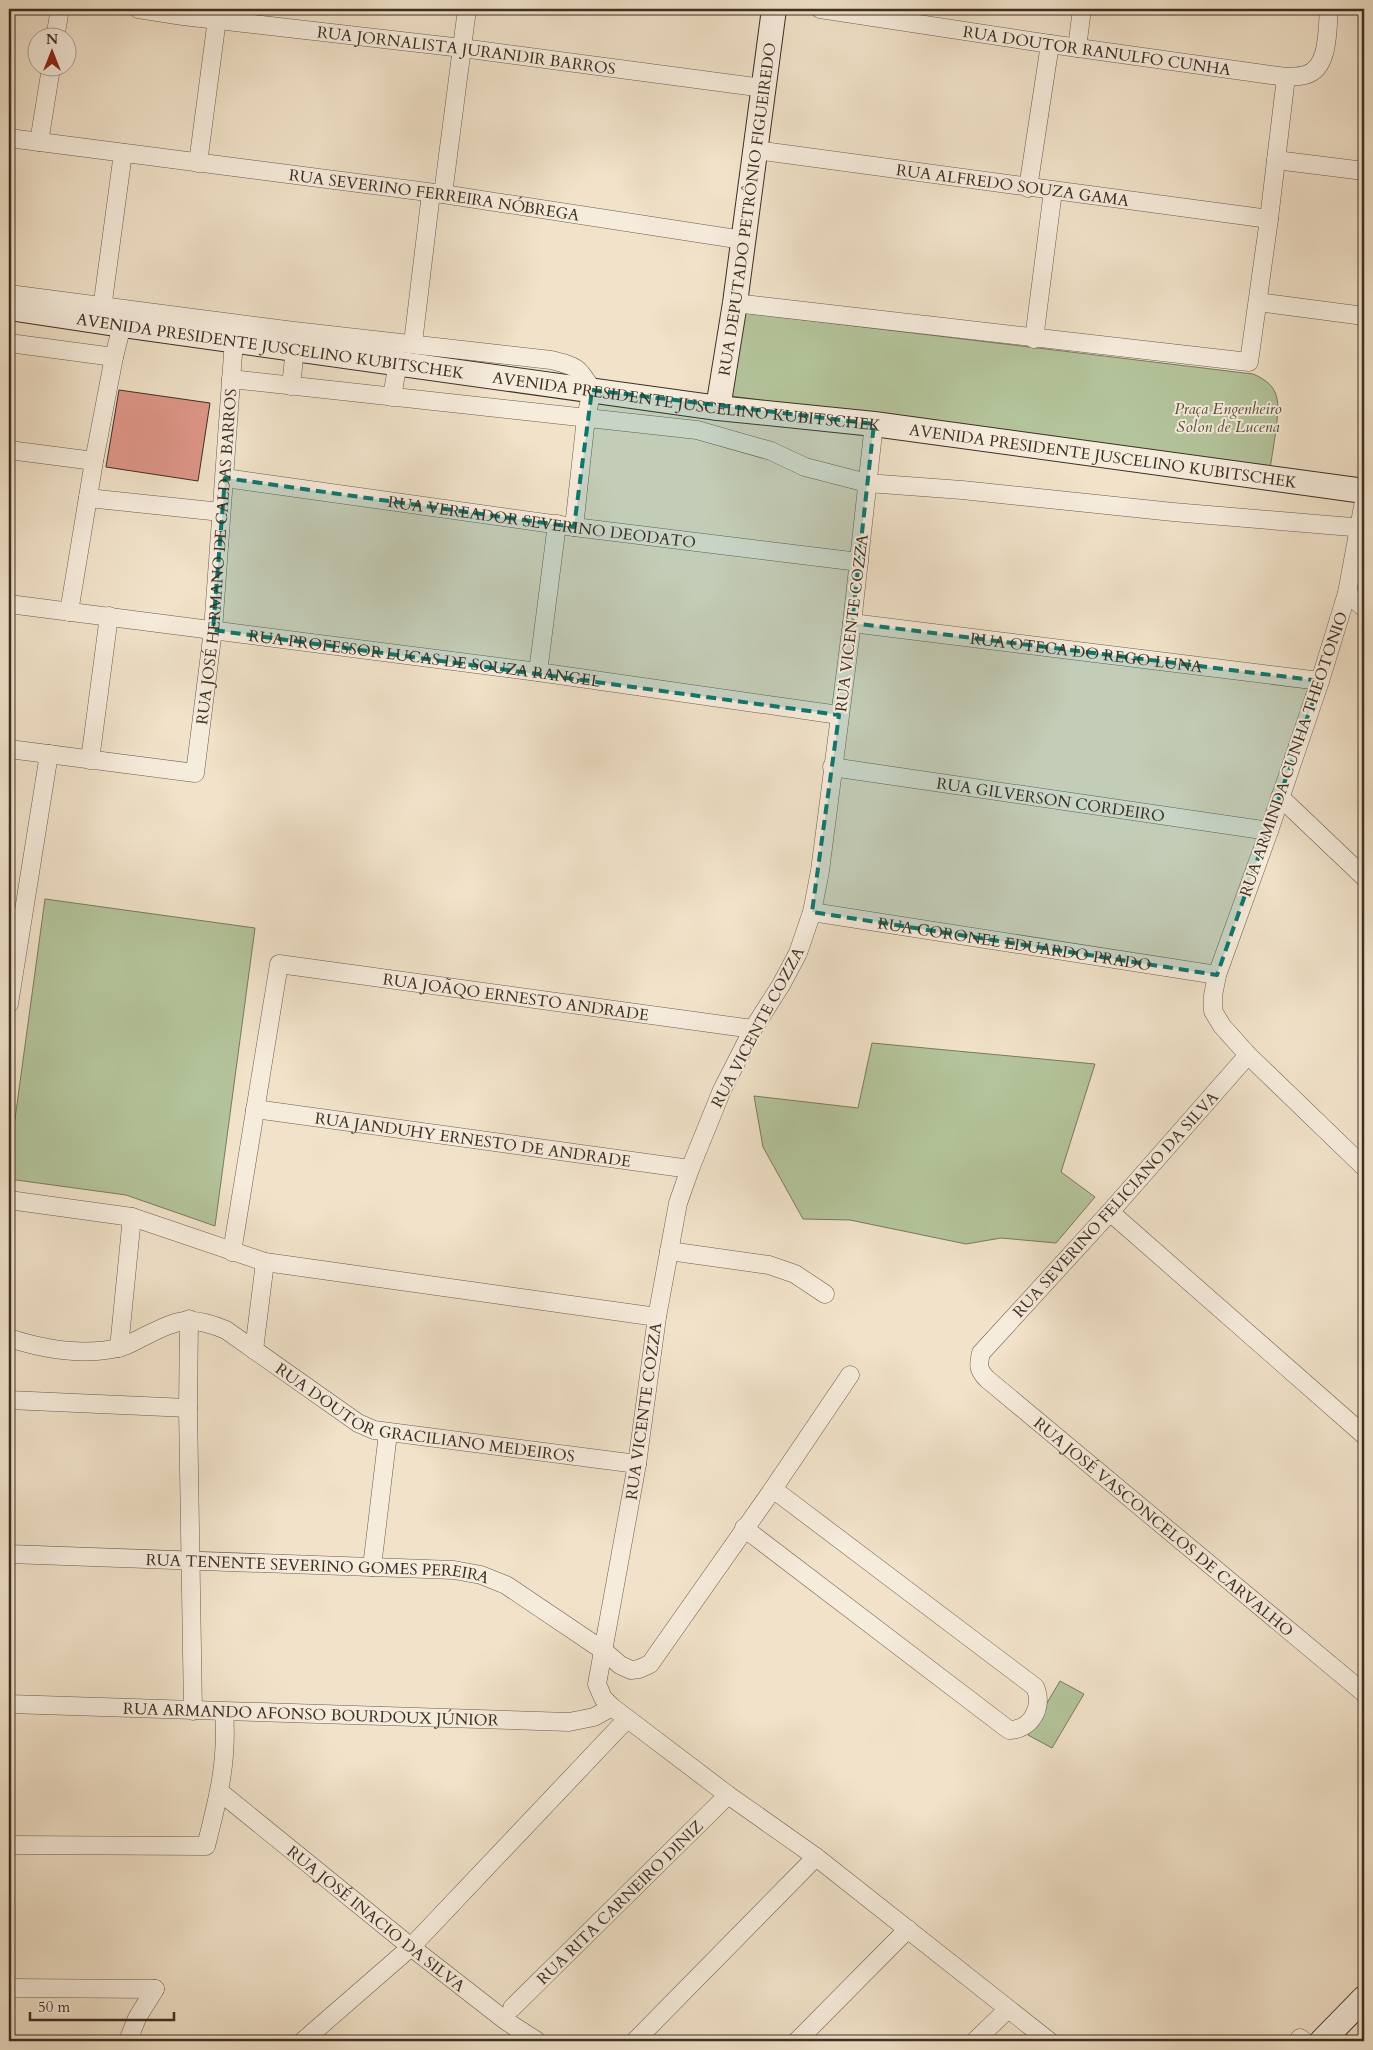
<svg xmlns="http://www.w3.org/2000/svg" width="1373" height="2050" viewBox="0 0 1373 2050" font-family="Cardo,serif">
<style>
.green{fill:#b4c49b;stroke:#787a60}
.building{fill:#de9688;stroke:#3d2f24}
.lines{fill:none;stroke-linecap:round;stroke-linejoin:round}
.street-casing{stroke:#6a5c4d;stroke-width:19}
.secondary-casing{stroke:#3d2f24;stroke-width:26}
.street{stroke:#f6ecdc;stroke-width:18}
.secondary{stroke:#f6ecdc;stroke-width:24}
.marked{fill:#0f766e;fill-opacity:0.2;stroke:#0f766e;stroke-width:4;stroke-dasharray:10 6;stroke-linejoin:round}
.labels{text-anchor:middle;stroke-width:4;stroke-linejoin:round;paint-order:stroke}
.street-label{font-size:16px;fill:#3d2f24;stroke:#f6ecdc}
.park-label{font-size:16px;font-style:italic;fill:#554d3c;stroke:#f6ecdc}
</style>
<rect width="100%" height="100%" fill="#f1e2c9"/>
<filter id="stains"><feTurbulence type="fractalNoise" baseFrequency=".004" numOctaves="4"/><feColorMatrix values="0 0 0 0 .2 0 0 0 0 .09 0 0 0 0 .02 0 0 0 .5 -.17"/></filter>
<radialGradient id="worn" r=".72"><stop offset=".6" stop-color="#630" stop-opacity="0"/><stop offset="1" stop-color="#630" stop-opacity=".3"/></radialGradient>
<!-- green -->
<g class="green">
<path d="M 739,312 L 1253,374 C 1282,386 1279,403 1276,430 C 1274,443 1272,456 1270,469 L 731,396 Z"/>
<polygon points="45,899 255,928 215,1226 126,1195 9,1179 9,1163"/>
<polygon points="872,1043 1095,1064 1061,1172 1095,1197 1056,1243 1001,1238 966,1244 850,1220 803,1219 763,1147 754,1096 858,1108"/>
<polygon points="1060,1681 1084,1694 1052,1748 1028,1735"/>
</g>
<!-- building -->
<polygon class="building" points="119,390 210,403 198,481 106,467"/>
<g class="lines">
<defs>
<g id="street">
<path id="s1" d="M 138,9 L 183,16 L 462,48 L 764,88"/>
<path id="s2" d="M 820,9 L 1050,44 L 1286,77 C 1292,76 1299,77 1305,75 C 1330,69 1327,28 1329,9"/>
<polyline points="55,38 60,9"/>
<polyline points="1077,48 1082,9"/>
<path id="s3" d="M 9,138 L 443,194 L 743,240"/>
<polyline points="39,142 51,68"/>
<path id="s4" d="M 755,150 L 1269,219"/>
<polyline points="1276,160 1364,171"/>
<polyline points="198,163 217,19"/>
<polyline points="1028,188 1050,44"/>
<polyline points="443,194 467,9"/>
<path d="M 9,294 L 294,331 L 551,360 C 576,366 579,367 592,390 L 586,418 L 574,527"/>
<polyline points="1258,302 1364,316"/>
<polyline points="735,303 1249,362 1269,219 1286,77"/>
<polyline points="101,316 123,153"/>
<polyline points="1034,339 1053,191"/>
<polyline points="9,343 114,357 122,325"/>
<polyline points="413,343 431,193"/>
<polyline points="231,379 697,430 771,451 805,467 867,483 962,490 1173,512 1364,528"/>
<polyline points="291,386 295,349 294,337"/>
<polyline points="392,397 398,362"/>
<polyline points="874,424 852,623 820,871 812,912 798,953 781,985 753,1029 722,1090 690,1169 678,1203 657,1317 637,1464 597,1684 603,1698 612,1707 728,1795 816,1857 1049,2041"/>
<polyline points="9,450 94,461"/>
<path id="s5" d="M 225,478 L 574,527 L 859,562"/>
<polyline points="88,498 221,512"/>
<polyline points="1364,501 1347,593 1320,681 1269,831 1217,975 1213,996 1213,1011 1222,1026 1248,1055 1364,1167"/>
<polyline points="1347,593 1364,608"/>
<path id="s6" d="M 9,604 L 538,672 L 839,715"/>
<polyline points="69,612 94,461 114,357"/>
<path id="s7" d="M 852,623 L 1320,681"/>
<polyline points="538,672 557,524"/>
<path id="s8" d="M 9,749 L 195,773 L 213,630 L 234,340"/>
<polyline points="90,760 109,616"/>
<path id="s9" d="M 832,767 L 1269,831"/>
<polyline points="1280,797 1364,877"/>
<path id="s10" d="M 812,912 L 1217,975"/>
<polyline points="9,1004 49,754"/>
<path id="s11" d="M 1248,1055 L 1110,1212 L 981,1353 C 978,1365 978,1370 987,1379 L 1364,1693"/>
<path id="s12" d="M 255,1109 L 690,1169"/>
<polyline points="9,1200 132,1217 265,1262 657,1317"/>
<polyline points="1110,1212 1364,1435"/>
<polyline points="669,1251 769,1265 795,1274 825,1294"/>
<path id="s13" d="M 232,1252 L 279,964 L 753,1029"/>
<polyline points="189,1319 188,1408 193,1711"/>
<path id="s14" d="M 9,1338 C 43,1349 82,1356 118,1348 C 127,1346 135,1341 143,1337 C 178,1320 188,1314 226,1330 L 358,1423 L 374,1430 L 637,1464"/>
<polyline points="119,1348 132,1217"/>
<polyline points="254,1350 265,1262"/>
<polyline points="9,1400 188,1408"/>
<path d="M 744,1528 L 1009,1730 C 1031,1730 1044,1707 1035,1687 L 773,1489"/>
<path id="s15" d="M 9,1554 L 454,1570 L 481,1575 L 506,1585 L 604,1651 L 620,1665 L 631,1670 L 639,1669 L 650,1664 L 773,1489 L 850,1375"/>
<polyline points="372,1567 388,1433"/>
<path id="s16" d="M 9,1704 L 569,1722 L 594,1717 L 612,1707"/>
<path id="s17" d="M 220,1792 L 411,1947 L 506,2021 L 537,2041"/>
<path d="M 9,1845 L 206,1846 C 218,1799 228,1761 224,1712"/>
<polyline points="9,1988 155,1989"/>
<path id="s18" d="M 512,2008 L 728,1795"/>
<polyline points="1300,2038 1304,2041"/>
<polyline points="128,2041 137,2018 155,1989"/>
<polyline points="303,2041 411,1947 627,1719"/>
<polyline points="635,2041 816,1857"/>
<polyline points="797,2041 908,1929"/>
<polyline points="975,2041 1008,2009"/>
</g>
<g id="secondary">
<path id="s19" d="M 9,308 L 122,325 L 718,408 L 874,424 L 1364,491"/>
<path id="s20" d="M 718,408 L 735,303 L 774,9"/>
<polyline points="1322,2041 1364,1998"/>
</g>
</defs>
<!-- street casing -->
<use href="#street" class="street-casing"/>
<!-- secondary casing -->
<use href="#secondary" class="secondary-casing"/>
<!-- street -->
<use href="#street" class="street"/>
<!-- secondary -->
<use href="#secondary" class="secondary"/>
</g>
<!-- marked area -->
<path class="marked" d="M 592,390 L 874,424 L 852,623 L 1320,681 L 1217,975 L 812,912 L 839,715 L 213,630 L 225,478 L 574,527 Z"/>
<g class="labels">
<!-- street labels -->
<g class="street-label">
<text dy="6" stroke="none"><textPath href="#s1" startOffset="331">RUA JORNALISTA JURANDIR BARROS</textPath></text>
<text dy="6" stroke="none"><textPath href="#s2" startOffset="280">RUA DOUTOR RANULFO CUNHA</textPath></text>
<text dy="6" stroke="none"><textPath href="#s4" startOffset="260">RUA ALFREDO SOUZA GAMA</textPath></text>
<text dy="6" stroke="none"><textPath href="#s3" startOffset="429">RUA SEVERINO FERREIRA NÓBREGA</textPath></text>
<text dy="6" stroke="none"><textPath href="#s20" startOffset="201">RUA DEPUTADO PETRÔNIO FIGUEIREDO</textPath></text>
<text dy="6" stroke="none"><textPath href="#s19" startOffset="264">AVENIDA PRESIDENTE JUSCELINO KUBITSCHEK</textPath></text>
<text dy="6" stroke="none"><textPath href="#s19" startOffset="684">AVENIDA PRESIDENTE JUSCELINO KUBITSCHEK</textPath></text>
<text dy="6" stroke="none"><textPath href="#s19" startOffset="1104">AVENIDA PRESIDENTE JUSCELINO KUBITSCHEK</textPath></text>
<text dy="6" stroke="none"><textPath href="#s5" startOffset="320">RUA VEREADOR SEVERINO DEODATO</textPath></text>
<text dy="6" stroke="none"><textPath href="#s8" startOffset="405">RUA JOSÉ HERMANO DE CALDAS BARROS</textPath></text>
<text transform="translate(851 623) rotate(-83)" y="6">RUA VICENTE COZZA</text>
<text dy="6" stroke="none"><textPath href="#s7" startOffset="236">RUA OTECA DO REGO LUNA</textPath></text>
<text dy="6" stroke="none"><textPath href="#s6" startOffset="419">RUA PROFESSOR LUCAS DE SOUZA RANGEL</textPath></text>
<text transform="translate(1293 754) rotate(-71)" y="6">RUA ARMINDA CUNHA THEOTONIO</text>
<text dy="6" stroke="none"><textPath href="#s9" startOffset="221">RUA GILVERSON CORDEIRO</textPath></text>
<text dy="6" stroke="none"><textPath href="#s10" startOffset="205">RUA CORONEL EDUARDO PRADO</textPath></text>
<text dy="6" stroke="none"><textPath href="#s13" startOffset="531">RUA JOÃQO ERNESTO ANDRADE</textPath></text>
<text transform="translate(757 1027) rotate(-62)" y="6">RUA VICENTE COZZA</text>
<text dy="6" stroke="none"><textPath href="#s12" startOffset="220">RUA JANDUHY ERNESTO DE ANDRADE</textPath></text>
<text transform="translate(1115 1204) rotate(-48)" y="6">RUA SEVERINO FELICIANO DA SILVA</text>
<text dy="6" stroke="none"><textPath href="#s14" startOffset="448">RUA DOUTOR GRACILIANO MEDEIROS</textPath></text>
<text transform="translate(643 1411) rotate(-82)" y="6">RUA VICENTE COZZA</text>
<text dy="6" stroke="none"><textPath href="#s11" startOffset="659">RUA JOSÉ VASCONCELOS DE CARVALHO</textPath></text>
<text dy="6" stroke="none"><textPath href="#s15" startOffset="309">RUA TENENTE SEVERINO GOMES PEREIRA</textPath></text>
<text dy="6" stroke="none"><textPath href="#s16" startOffset="302">RUA ARMANDO AFONSO BOURDOUX JÚNIOR</textPath></text>
<text dy="6" stroke="none"><textPath href="#s18" startOffset="151">RUA RITA CARNEIRO DINIZ</textPath></text>
<text dy="6" stroke="none"><textPath href="#s17" startOffset="201">RUA JOSÉ INACIO DA SILVA</textPath></text>
</g>
<!-- park labels -->
<g class="park-label">
<text x="1228" y="414">Praça Engenheiro<tspan x="1228" dy="18">Solon de Lucena</tspan></text>
</g>
</g>
<!-- margin -->
<rect width="1373" height="2050" fill="none" stroke="#f1e2c9" stroke-width="30"/>
<rect x="10" y="10" width="1353" height="2030" fill="none" stroke="#3d2f24" stroke-width="2.5"/>
<rect x="15" y="15" width="1343" height="2020" fill="none" stroke="#3d2f24"/>
<!-- north arrow -->
<g transform="translate(52 52)"><circle r="24" fill="#f6ecdc" stroke="#aca092"/>
<path d="M0-4L9 19L0 12L-9 19Z" fill="#8f2418"/>
<text y="-8" font-size="14" font-weight="bold" text-anchor="middle" fill="#3d2f24">N</text>
</g>
<!-- scale -->
<path d="M30 2012v8h144v-8" fill="none" stroke="#3d2f24" stroke-width="2.5"/>
<text x="38" y="2012" font-size="15" fill="#3d2f24" stroke="#f6ecdc" stroke-width="4" paint-order="stroke">50 m</text>
<rect width="100%" height="100%" filter="url(#stains)"/>
<rect width="100%" height="100%" fill="url(#worn)"/>
</svg>
